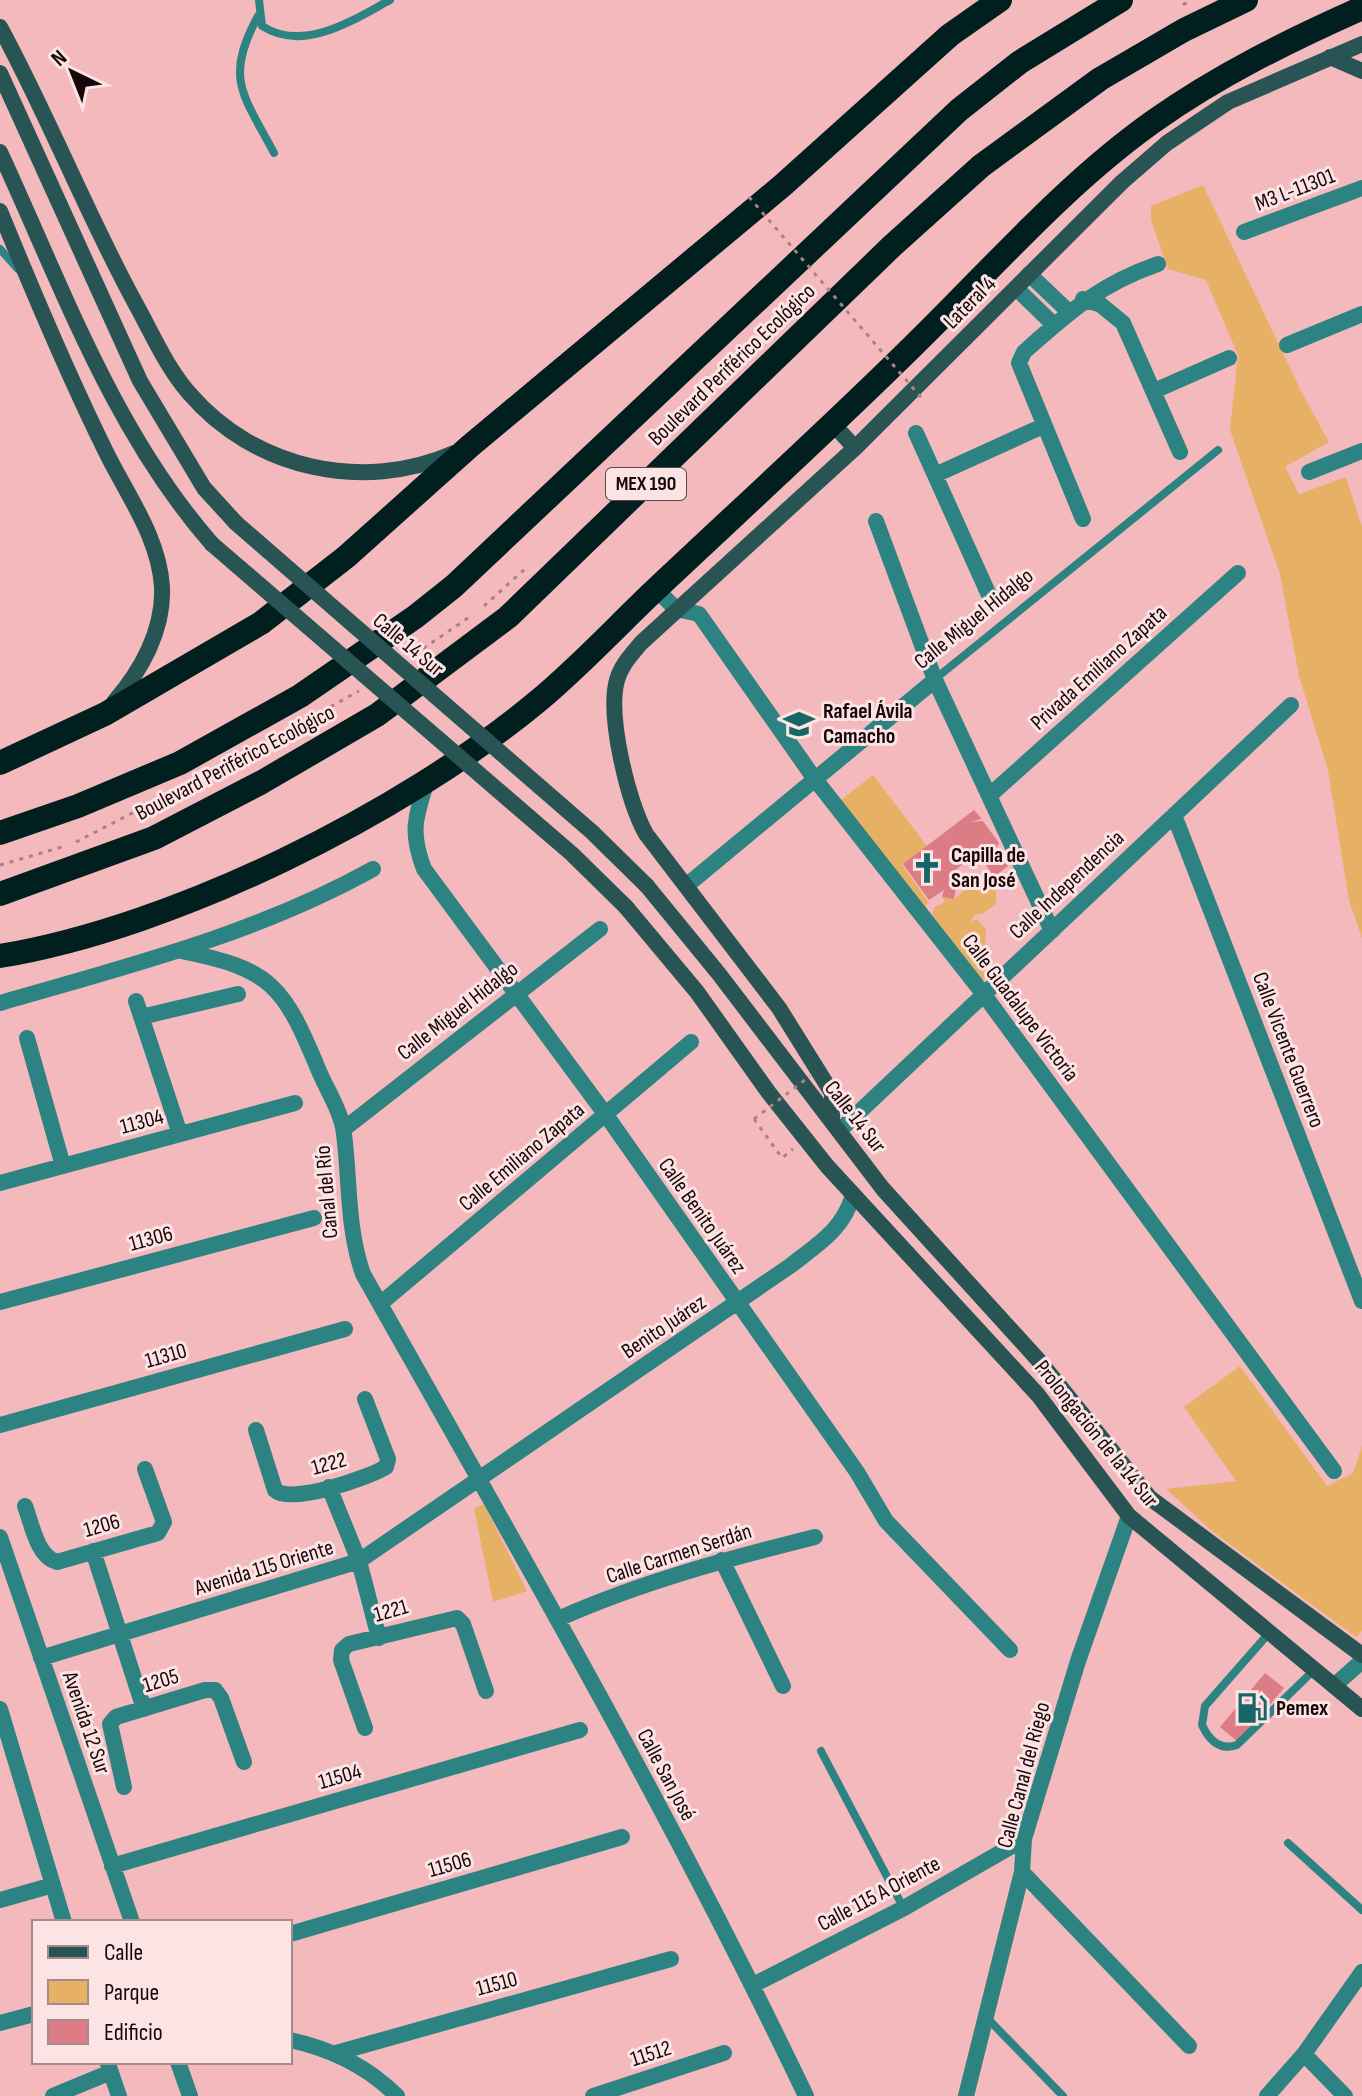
<svg xmlns="http://www.w3.org/2000/svg" width="1362" height="2096" font-family="'Sofia Sans Condensed',sans-serif">
<style>
.green{fill:#e6b165}
.building{fill:#dc7c85}
.lines{fill:none;stroke-linecap:round;stroke-linejoin:round}
.path{stroke:#ae8084;stroke-width:3;stroke-dasharray:4 6;stroke-linecap:butt}
.lane{stroke:#2d8382;stroke-width:8}
.street{stroke:#2d8382;stroke-width:16}
.secondary{stroke:#285454;stroke-width:16}
.highway{stroke:#011f1f;stroke-width:24}
.path-bridge{stroke:#ae8084;stroke-width:3;stroke-dasharray:4 6;stroke-linecap:butt}
.secondary-bridge{stroke:#285454;stroke-width:16}
.labels{text-anchor:middle;dominant-baseline:central;stroke-width:6;stroke-linejoin:round;paint-order:stroke}
.shield{fill:#fce4e5;stroke:#5c494a;stroke-width:2}
.shield-label{font-size:20px;font-weight:bold;fill:#180608}
.street-label{font-size:22px;fill:#180608;stroke:#fce4e5}
.poi-label{font-size:22px;font-weight:bold;fill:#180608;stroke:#fce4e5;text-anchor:start}
</style>
<rect width="100%" height="100%" fill="#f3b9bd"/>
<!-- green -->
<path class="green" d="M1203 185 1301 391 1329 442 1285 467 1299 494 1346 477 1362 527V938L1349 901 1328 770 1299 676 1280 574 1230 430 1238 355 1206 280 1168 269 1151 220V206Z
M873 775 927 846 902 865 929 903 925 906 931 914 928 919 837 803Z
M987 876 996 885V904L982 914H975L971 922 977 919 986 929 985 953 990 969 981 984 930 919 935 907 945 902 942 897 954 899 967 888 965 882 969 877Z
M1240 1366 1327 1486 1353 1473 1362 1446V1631L1356 1637 1212 1531 1166 1489 1236 1481 1184 1407Z
M484 1504 527 1591 493 1602 474 1509Z"/>
<!-- building -->
<path class="building" d="M974 810 982 819 970 822 983 821 999 843 995 850 1008 866 994 877 978 853 951 873 957 880 948 886 956 888 954 899 942 897 944 890 929 900 903 864Z
M1265 1673 1284 1688 1238 1742 1220 1727Z"/>
<g class="lines">
<!-- path -->
<path class="path" d="M1183 5 1191 0
M484 606 526 568
M415 654 468 618
M208 774 359 691
M76 842 183 787
M0 865 62 847
M754 1119 782 1158 793 1149"/>
<!-- lane -->
<path class="lane" d="M259 0 262 26C304 53 353 20 390 0
M258 16C224 79 243 94 274 153
M0 249 18 269
M935 679 1218 450
M1270 1632 1205 1706 1202 1725C1209 1740 1220 1751 1237 1745L1315 1669
M821 1751 903 1907
M1288 1843 1362 1910
M987 2018 1063 2096"/>
<!-- street -->
<path class="street" d="M1244 232 1362 188
M1029 274 1069 312
M1016 288 1054 325
M1083 299 1101 305 1123 323 1180 452
M1287 345 1362 314
M1154 391 1229 358
M916 433 989 595
M1309 472 1362 451
M935 475 1043 426
M1083 519 1019 363 1024 352C1069 312 1100 284 1158 264
M876 521 935 680 1052 931
M656 589 676 609 699 614 814 778 982 992 1334 1471
M427 781C415 818 410 832 424 869L606 1115 857 1472 886 1521 1010 1650
M989 796 1238 573
M1174 815 1362 1301
M686 886 935 680
M181 951C273 969 284 987 319 1071 327 1090 342 1113 344 1134 350 1181 347 1229 363 1274 516 1545 672 1815 806 2096
M136 1001 180 1134
M0 1003C128 966 256 934 373 869
M141 1017 238 994
M27 1038 63 1166
M344 1129 600 929
M839 1131 1291 705
M0 1183 295 1103
M0 1302 314 1218
M380 1304 691 1042
M0 1425 345 1329
M256 1430 275 1490C290 1505 368 1478 386 1467L388 1459 365 1399
M329 1487 359 1561 379 1638
M25 1506C32 1524 37 1557 57 1562L158 1533 164 1522 145 1469
M0 1537 132 1922
M93 1551 144 1709
M722 1560 783 1686
M558 1619C641 1582 727 1559 815 1537
M41 1658 359 1561 790 1266C818 1244 843 1230 853 1195
M1335 1685 1362 1661
M0 1709 64 1922
M365 1728 341 1660 342 1650 349 1644 457 1618 463 1624 486 1691
M124 1787 110 1724 116 1717 205 1690H215L221 1698 244 1762
M112 1866 580 1730
M1022 1872 1189 2046
M0 1900 53 1885
M290 1934 622 1837
M753 1985 904 1908 1024 1839
M0 2023 34 2014
M290 2040C332 2049 367 2066 397 2096
M336 2053 671 1959
M1304 2054 1345 2096
M178 2062 190 2096
M108 2064 119 2096
M53 2096 111 2072
M593 2096 724 2053
M966 2096 1022 1872 1024 1839 1078 1661 1129 1516
M1267 2096 1304 2054 1362 1972"/>
<!-- secondary -->
<path class="secondary" d="M0 27C50 119 88 218 139 310 154 338 168 369 189 393 254 469 363 493 454 453
M1330 57 1362 71
M0 73 140 381 204 488 236 523
M0 152C62 286 113 431 212 544
M0 211C33 292 67 373 106 452 127 495 159 537 162 587 164 630 141 671 114 702
M834 425 855 448
M647 886 719 974 883 1189 1041 1363 1150 1498 1362 1655
M626 907 697 992 769 1093 827 1166 1038 1395 1129 1516 1362 1709
M832 1122V1093L779 1008 646 834C628 802 607 716 617 680 621 665 632 654 641 643L855 448 1122 182 1167 143 1228 102 1362 44"/>
<!-- highway -->
<path class="highway" d="M0 763 105 714 261 623 346 557 470 446 783 185 950 35 1000 0
M0 833 78 806 180 763 300 696 415 617 454 586 959 110 1020 62 1121 0
M0 894 154 838 262 782 377 715 508 617 892 246 981 166 1100 79 1184 30 1246 0
M0 956C175 927 402 814 538 701 579 667 616 627 655 590 741 509 829 429 913 346 991 270 1065 184 1154 121 1219 75 1290 40 1362 8"/>
<!-- path-bridge -->
<path class="path-bridge" d="M749 197 925 402
M754 1119 810 1076"/>
<!-- secondary-bridge -->
<path class="secondary-bridge" d="M236 523 592 832 647 886
M212 544 572 854 626 907"/>
</g>
<!-- icons -->
<defs>
<symbol id="school-bare" viewBox="-9 -9 18 18"><path d="M0-5L7-2L0 1L-7-2ZM-4 1L0 2.5L4 1V4Q0 6-4 4Z" fill="#176666" stroke="#fce4e5" stroke-width="2.5" paint-order="stroke"/></symbol>
<symbol id="church-bare" viewBox="-9 -9 18 18"><path d="M-1.2-6h2.4v3.5h3.3v2.4h-3.3V6h-2.4V-.1h-3.3v-2.4h3.3Z" fill="#176666" stroke="#fce4e5" stroke-width="2.5" paint-order="stroke"/></symbol>
<symbol id="fuel-bare" viewBox="-9 -9 18 18"><path d="M-5.5-6h7V0h2V4h1.3V-2.5L3-4.5l.8-.8L6-3V5H2.5V1h-1V6h-7ZM-4.2-4.7v3.2H.2V-4.7Z" fill="#176666" stroke="#fce4e5" stroke-width="2.5" paint-order="stroke"/></symbol>
</defs>
<g fill-rule="evenodd">
<use href="#school-bare" x="777" y="702" width="44" height="44"/>
<use href="#church-bare" x="905" y="846" width="44" height="44"/>
<use href="#fuel-bare" x="1230" y="1686" width="44" height="44"/>
</g>
<g class="labels">
<!-- shield labels -->
<rect class="shield" x="606" y="468" width="80" height="32" rx="6"/>
<g class="shield-label">
<text x="646" y="484">MEX 190</text>
</g>
<!-- street labels -->
<g class="street-label">
<text transform="translate(1295 190) rotate(-21)">M3 L-11301</text>
<text transform="translate(970 303) rotate(-45)">Lateral 4</text>
<text transform="translate(732 365) rotate(-44)">Boulevard Periférico Ecológico</text>
<text transform="translate(974 619) rotate(-39)">Calle Miguel Hidalgo</text>
<text transform="translate(408 645) rotate(40)">Calle 14 Sur</text>
<text transform="translate(1099 668) rotate(-42)">Privada Emiliano Zapata</text>
<text transform="translate(235 763) rotate(-28)">Boulevard Periférico Ecológico</text>
<text transform="translate(1067 885) rotate(-43)">Calle Independencia</text>
<text transform="translate(1020 1008) rotate(53)">Calle Guadalupe Victoria</text>
<text transform="translate(458 1011) rotate(-38)">Calle Miguel Hidalgo</text>
<text transform="translate(1288 1050) rotate(69)">Calle Vicente Guerrero</text>
<text transform="translate(855 1117) rotate(52)">Calle 14 Sur</text>
<text transform="translate(142 1122) rotate(-15)">11304</text>
<text transform="translate(522 1157) rotate(-40)">Calle Emiliano Zapata</text>
<text transform="translate(327 1192) rotate(-95)">Canal del Río</text>
<text transform="translate(702 1216) rotate(55)">Calle Benito Juárez</text>
<text transform="translate(151 1239) rotate(-15)">11306</text>
<text transform="translate(664 1327) rotate(-34)">Benito Juárez</text>
<text transform="translate(166 1356) rotate(-16)">11310</text>
<text transform="translate(1096 1434) rotate(51)">Prolongación de la 14 Sur</text>
<text transform="translate(329 1464) rotate(-16)">1222</text>
<text transform="translate(102 1526) rotate(-16)">1206</text>
<text transform="translate(679 1554) rotate(-18)">Calle Carmen Serdán</text>
<text transform="translate(264 1568) rotate(-17)">Avenida 115 Oriente</text>
<text transform="translate(391 1611) rotate(-16)">1221</text>
<text transform="translate(161 1681) rotate(-17)">1205</text>
<text transform="translate(86 1723) rotate(71)">Avenida 12 Sur</text>
<text transform="translate(666 1775) rotate(62)">Calle San José</text>
<text transform="translate(1024 1775) rotate(-75)">Calle Canal del Riego</text>
<text transform="translate(340 1777) rotate(-16)">11504</text>
<text transform="translate(450 1865) rotate(-16)">11506</text>
<text transform="translate(879 1894) rotate(-28)">Calle 115 A Oriente</text>
<text transform="translate(497 1984) rotate(-15)">11510</text>
<text transform="translate(651 2054) rotate(-18)">11512</text>
</g>
<!-- poi labels -->
<g class="poi-label">
<text x="823" y="711">Rafael Ávila<tspan x="823" dy="25">Camacho</tspan></text>
<text x="951" y="855">Capilla de<tspan x="951" dy="25">San José</tspan></text>
<text x="1276" y="1708">Pemex</text>
</g>
</g>
<!-- legend -->
<rect x="32" y="1920" width="260" height="144" fill="#fce4e5" stroke="#a18b8d" stroke-width="2"/>
<rect x="48" y="1946" width="40" height="12" fill="#285454" stroke="#a18b8d" stroke-width="2"/>
<text x="104" y="1960" font-size="24" fill="#180608">Calle</text>
<rect x="48" y="1980" width="40" height="24" fill="#e6b165" stroke="#a18b8d" stroke-width="2"/>
<text x="104" y="2000" font-size="24" fill="#180608">Parque</text>
<rect x="48" y="2020" width="40" height="24" fill="#dc7c85" stroke="#a18b8d" stroke-width="2"/>
<text x="104" y="2040" font-size="24" fill="#180608">Edificio</text>
<!-- north arrow -->
<g transform="translate(72 72) rotate(317)" stroke="#fce4e5" stroke-width="6" paint-order="stroke">
<path d="M0-6L14 30L0 20L-14 30Z" fill="#180608"/>
<text y="-12" font-size="22" font-weight="bold" text-anchor="middle" fill="#180608">N</text>
</g>
</svg>
